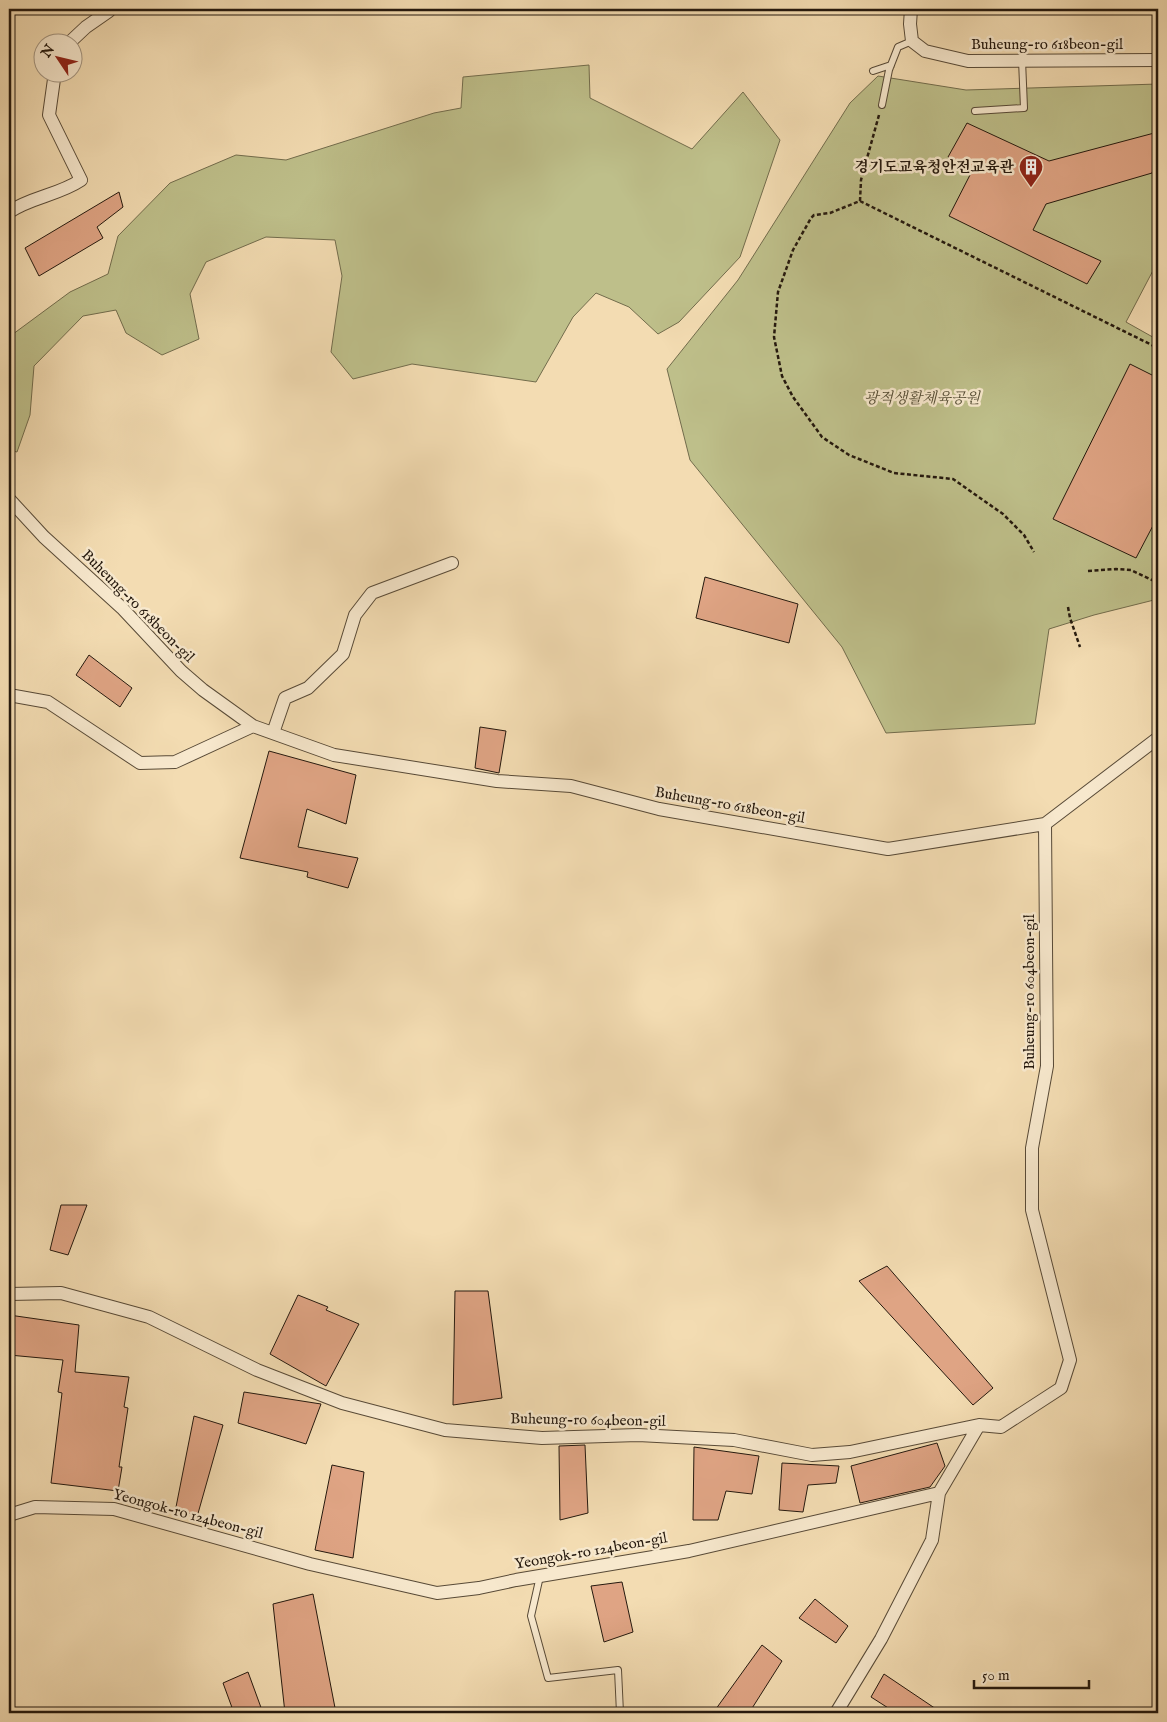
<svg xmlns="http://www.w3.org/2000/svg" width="1167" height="1722" font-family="'IM FELL English','Noto Serif KR',serif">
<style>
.green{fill:#bebf8a;stroke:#726c4c}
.building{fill:#dfa484;stroke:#25190e}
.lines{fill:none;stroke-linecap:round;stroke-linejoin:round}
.lane-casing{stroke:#584a37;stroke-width:8}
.street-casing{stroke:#584a37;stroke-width:14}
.path{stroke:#25190e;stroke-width:2.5;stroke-dasharray:4 2.5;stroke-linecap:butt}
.lane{stroke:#f7e8cd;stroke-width:6}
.street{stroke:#f7e8cd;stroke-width:12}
.labels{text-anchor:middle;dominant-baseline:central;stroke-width:5;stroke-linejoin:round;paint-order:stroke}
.street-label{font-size:15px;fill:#25190e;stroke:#f7e8cd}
.poi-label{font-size:15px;font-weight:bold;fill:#25190e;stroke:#f7e8cd;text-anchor:end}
.park-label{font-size:15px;font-style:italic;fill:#534b33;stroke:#f7e8cd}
</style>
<rect width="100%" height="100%" fill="#f3dcb2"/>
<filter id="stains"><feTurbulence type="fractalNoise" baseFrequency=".004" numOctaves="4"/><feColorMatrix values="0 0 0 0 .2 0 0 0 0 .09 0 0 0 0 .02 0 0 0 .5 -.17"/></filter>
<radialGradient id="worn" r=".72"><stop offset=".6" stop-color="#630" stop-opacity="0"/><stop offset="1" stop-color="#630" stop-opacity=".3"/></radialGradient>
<!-- green -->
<path class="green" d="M589 65 590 98 692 149 743 92 780 140 740 257 679 322 658 334 629 307 596 293 573 317 536 382 412 364 353 379 331 352 342 276 335 240 266 237 206 262 190 294 199 339 162 355 126 333 116 310 83 316 34 366 30 415 17 452 9 450V337L70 292 108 274 118 236 170 183 236 155 286 160 434 113 461 108 463 77Z
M878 76 966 90 1158 84V261L1126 322 1158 340V599L1094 615 1049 629 1035 724 886 733 842 647 690 460 667 369 738 280 850 103Z"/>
<!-- building -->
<path class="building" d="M967 123 1049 161 1158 132V153L1152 173 1046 204 1033 230 1101 261 1087 284 949 216 971 173 948 157Z
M119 192 123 207 97 227 103 238 39 276 25 248Z
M1130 364 1158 378V516L1136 558 1053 519Z
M705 577 798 604 789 643 696 618Z
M89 655 132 688 120 707 76 675Z
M480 727 506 731 499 773 475 768Z
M269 751 356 775 346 824 307 809 298 847 358 858 348 888 307 877 308 872 240 858Z
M61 1205H87L68 1255 50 1250Z
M887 1266 993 1388 973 1405 859 1281Z
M455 1291H488L502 1398 453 1405Z
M298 1295 328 1307 326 1310 359 1324 326 1386 270 1354Z
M9 1315 79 1325 75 1372 129 1377 124 1407 128 1408 119 1467H122L118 1491 51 1483 62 1393 58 1392 63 1360 9 1355Z
M244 1392 321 1404 306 1444 238 1423Z
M194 1416 223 1425 197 1517 176 1507Z
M937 1443 945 1466 930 1487 860 1503 851 1466Z
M585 1445 588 1513 560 1520 559 1446Z
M694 1447 759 1456 752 1494 726 1491 718 1520H693Z
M782 1463 839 1466 836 1483 808 1485 803 1512 779 1510Z
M332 1465 364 1472 353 1558 315 1550Z
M622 1582 633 1632 604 1642 591 1586Z
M313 1594 336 1713H285L273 1604Z
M815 1599 848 1626 836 1643 799 1618Z
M762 1645 782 1661 749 1713H713Z
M248 1672 263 1713H234L223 1683Z
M884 1674 942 1713H896L871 1697Z"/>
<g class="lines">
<defs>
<path id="lane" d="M873 71 891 65
M882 105 889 70 898 47 912 41
M975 111 1024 108 1022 60
M540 1576 531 1616 548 1678 618 1670 620 1713"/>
<path id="street" d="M911 9 910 24 912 41 925 51 968 61 1158 60
M70 42 86 27 109 11 108 9
M9 212C31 197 59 195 81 180L49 115 55 72
M9 499 44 537 122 608 181 671 203 690 253 726 334 755 497 781 571 786 659 809 888 849 1045 824 1158 738
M9 695 48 702 140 763 175 762 253 726
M273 733 285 698 308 688 343 654 355 615 372 593 452 563
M9 1294 61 1293 149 1317 257 1370 342 1403 445 1430 542 1438 638 1435 734 1440 812 1455 850 1452 979 1425 1001 1427 1061 1388 1070 1360 1032 1210V1148L1047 1066 1045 824
M9 1515 35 1507 114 1509 310 1564 437 1593 479 1588 516 1580 689 1551 939 1493
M836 1713 881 1639 932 1540 939 1493 979 1425"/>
</defs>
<!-- lane casing -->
<use href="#lane" class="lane-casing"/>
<!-- street casing -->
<use href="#street" class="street-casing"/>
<!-- path -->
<path class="path" d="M879 115 861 180 860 201 830 213 814 215 811 218 793 250 778 292 774 337 782 376 793 397 822 437 849 455 894 473 953 479 1003 514 1024 535 1034 552
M860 201 1158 348
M1088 571 1116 569 1131 570 1158 583
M1068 607 1070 618 1080 647"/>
<!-- lane -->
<use href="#lane" class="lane"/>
<!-- street -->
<use href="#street" class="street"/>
</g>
<!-- icons -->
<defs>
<symbol id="building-pin" viewBox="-11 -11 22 30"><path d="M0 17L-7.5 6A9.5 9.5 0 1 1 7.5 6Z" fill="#8f2418" stroke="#f7e8cd"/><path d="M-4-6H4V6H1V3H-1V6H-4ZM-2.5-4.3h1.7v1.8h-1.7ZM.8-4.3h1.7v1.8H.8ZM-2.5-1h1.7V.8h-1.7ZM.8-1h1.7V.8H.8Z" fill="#fff"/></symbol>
</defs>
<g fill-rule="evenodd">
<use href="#building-pin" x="1017" y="153" width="28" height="38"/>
</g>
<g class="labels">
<!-- street labels -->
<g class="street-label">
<text x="1047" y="44">Buheung-ro 618beon-gil</text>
<text transform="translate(138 606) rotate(45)">Buheung-ro 618beon-gil</text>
<text transform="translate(730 805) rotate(10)">Buheung-ro 618beon-gil</text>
<text transform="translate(1029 992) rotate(-90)">Buheung-ro 604beon-gil</text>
<text transform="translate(588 1420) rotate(1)">Buheung-ro 604beon-gil</text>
<text transform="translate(188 1514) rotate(15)">Yeongok-ro 124beon-gil</text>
<text transform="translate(591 1551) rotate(-10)">Yeongok-ro 124beon-gil</text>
</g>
<!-- poi labels -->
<g class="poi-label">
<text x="1014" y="167">경기도교육청안전교육관</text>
</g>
<!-- park labels -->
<g class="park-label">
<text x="922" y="398">광적생활체육공원</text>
</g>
</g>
<!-- margin -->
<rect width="1167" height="1722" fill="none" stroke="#f3dcb2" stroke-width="30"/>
<rect x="10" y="10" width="1147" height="1702" fill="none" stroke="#25190e" stroke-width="2.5"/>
<rect x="15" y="15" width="1137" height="1692" fill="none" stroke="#25190e"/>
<!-- north arrow -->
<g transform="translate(58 58) rotate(305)"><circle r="24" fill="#f7e8cd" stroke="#a39581"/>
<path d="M0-4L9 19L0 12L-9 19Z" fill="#8f2418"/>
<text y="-8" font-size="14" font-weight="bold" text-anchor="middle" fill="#25190e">N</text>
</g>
<!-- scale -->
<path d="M974 1680v8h115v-8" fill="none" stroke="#25190e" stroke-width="2.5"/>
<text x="982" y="1680" font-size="15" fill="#25190e" stroke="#f7e8cd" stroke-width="4" paint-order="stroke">50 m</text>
<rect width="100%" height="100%" filter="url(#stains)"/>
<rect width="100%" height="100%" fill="url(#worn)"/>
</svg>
